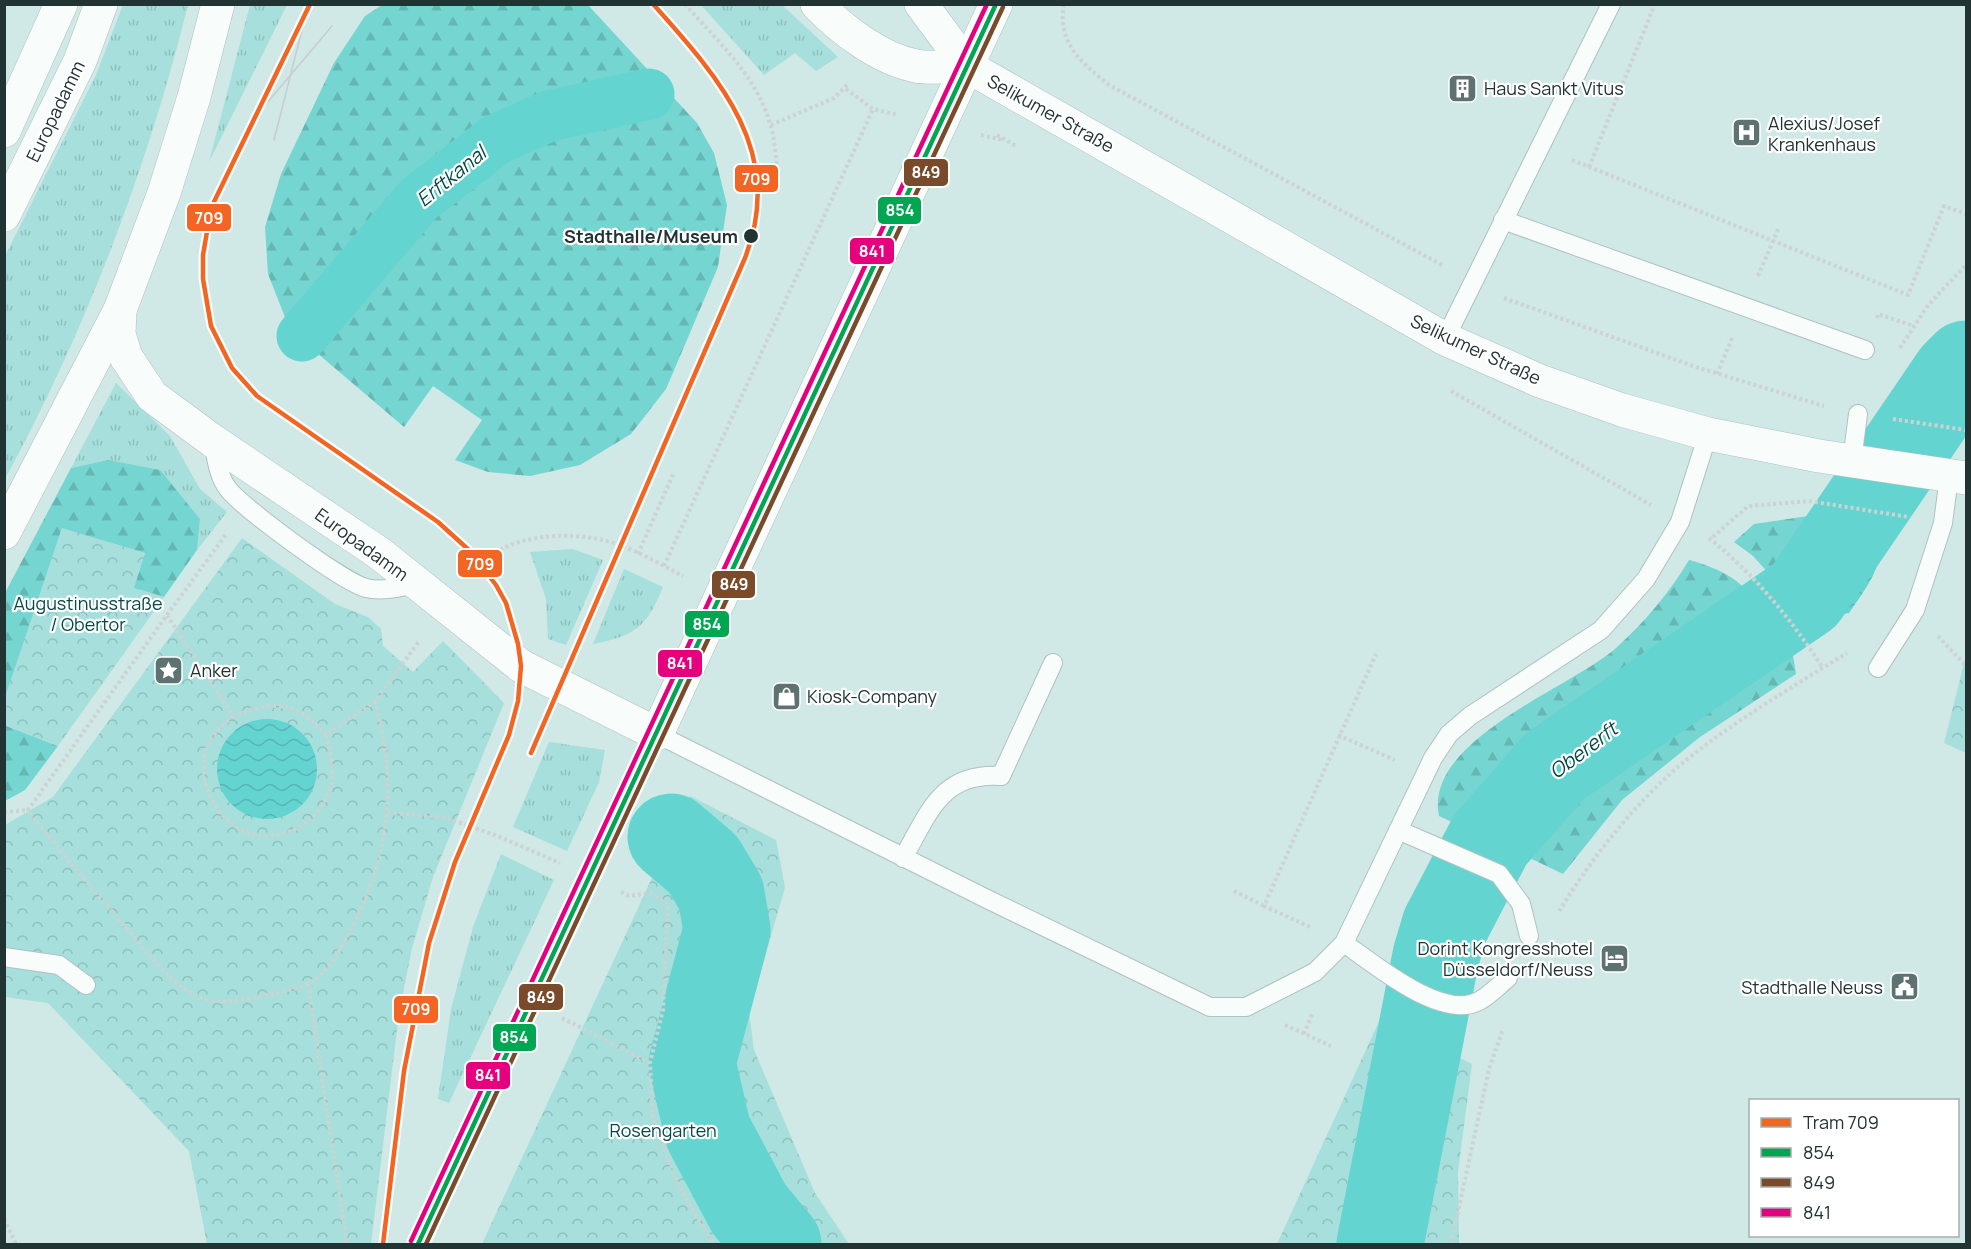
<svg xmlns="http://www.w3.org/2000/svg" width="1971" height="1249" font-family="Manrope,sans-serif">
<style>
.grass{fill:url(#grass-tufts)}
.forest{fill:url(#forest-firs)}
.park{fill:url(#park-crowns)}
.water{fill:url(#water-waves)}
.lines{fill:none;stroke-linecap:round;stroke-linejoin:round}
.canal{stroke:#64d4d0;stroke-width:51}
.river{stroke:#64d4d0;stroke-width:87}
.lane-casing{stroke:#aec2c0;stroke-width:20}
.street-casing{stroke:#aec2c0;stroke-width:34}
.secondary-casing{stroke:#aec2c0;stroke-width:34}
.path{stroke:#ccd3d2;stroke-width:4;stroke-dasharray:3 3;stroke-linecap:butt}
.lane{stroke:#f8fcfb;stroke-width:18}
.street{stroke:#f8fcfb;stroke-width:33}
.secondary{stroke:#f8fcfb;stroke-width:33}
.tram{stroke:#c7cecd;stroke-width:1.5}
.bus-1-casing{stroke:#fff;stroke-width:9}
.bus-2-casing{stroke:#fff;stroke-width:9}
.bus-3-casing{stroke:#fff;stroke-width:9}
.bus-1{stroke:#00a651;stroke-width:4.5}
.bus-2{stroke:#7a4b2a;stroke-width:4.5}
.bus-3{stroke:#e5007d;stroke-width:4.5}
.tram-1-casing{stroke:#fff;stroke-width:9}
.tram-1{stroke:#f26522;stroke-width:4.5}
.stop-dot{fill:#213332;stroke:#fff;stroke-width:2}
.labels{text-anchor:middle;dominant-baseline:central;stroke-width:4.5;stroke-linejoin:round;paint-order:stroke}
.poi-label{font-size:18px;fill:#213332;stroke:#fff;text-anchor:start}
.street-label{font-size:18px;fill:#213332;stroke:#fff}
.stop-label{font-size:18px;font-weight:bold;fill:#213332;stroke:#fff;text-anchor:end}
.park-label{font-size:18px;fill:#074947;stroke:#fff}
.water-label{font-size:20px;font-style:italic;fill:#054846;stroke:#fff}
.line-badge{stroke:#fff;stroke-width:2}
.badge-label{font-size:16px;text-anchor:middle;font-weight:bold;fill:#fff}
</style>
<defs>
<pattern id="grass-tufts" width="24" height="20" patternUnits="userSpaceOnUse" patternTransform="scale(1.5)"><rect width="24" height="20" fill="#a6dfdb"/><path d="M3 7l-1-3M5 7V3M7 7l1-3M15 17l-1-3M17 17v-4M19 17l1-3" fill="none" stroke="#8fc0bc"/></pattern>
<pattern id="forest-firs" width="22" height="20" patternUnits="userSpaceOnUse" patternTransform="scale(1.5)"><rect width="22" height="20" fill="#75d5d1"/><path d="M5 1l3.5 6h-7zM16 11l3.5 6h-7z" fill="#65b7b4"/></pattern>
<pattern id="park-crowns" width="20" height="18" patternUnits="userSpaceOnUse" patternTransform="scale(1.5)"><rect width="20" height="18" fill="#a6dfdb"/><path d="M2 6a3 3 0 1 1 6 0M12 15a3 3 0 1 1 6 0" fill="none" stroke="#8fc0bc"/></pattern>
<pattern id="water-waves" width="16" height="10" patternUnits="userSpaceOnUse" patternTransform="scale(1.5)"><rect width="16" height="10" fill="#64d4d0"/><path d="M0 5q4-4 8 0t8 0" fill="none" stroke="#56b6b3"/></pattern>
</defs>
<rect width="100%" height="100%" fill="#d0e8e6"/>
<!-- grass -->
<path class="grass" d="M123 5H188C147 169 86 330 5 479V256L96 75Z
M250 5H287L209 162Z
M701 5H782L838 57 816 71 795 53 764 75Z
M116 383 170 436 200 489 227 512 197 550 200 519 108 460 71 468Z
M573 549 603 560 566 645 548 639 546 599 530 552Z
M624 569 663 587C647 626 636 636 593 644Z
M549 742 605 750 599 782 567 851 513 827Z
M501 854 554 880 449 1103 438 1099 451 1009 473 927Z"/>
<!-- forest -->
<path class="forest" d="M382 5H588L697 123 714 153 727 205 718 267 666 389 631 434 580 465 530 476 488 472 455 460 482 420 433 386 404 427 290 330 268 274 265 227 281 174 334 63 365 16Z
M108 460 160 470 200 519 197 550 164 597 133 588 145 553 62 529 5 700V593L71 468Z
M1808 516 1782 588 1753 556 1734 542 1754 524Z
M1689 560C1715 567 1737 577 1754 598L1625 676 1531 747 1489 783 1465 828 1439 816C1423 740 1571 688 1616 648 1646 621 1669 593 1689 560Z
M1786 637 1792 649 1796 674 1700 737 1622 800 1563 874 1511 849 1540 808 1617 741 1718 686 1749 666Z
M4 725 58 746 25 790 5 801Z"/>
<!-- park -->
<path class="park" d="M62 528 145 553 134 588 164 597 58 746 5 725 4 700Z
M242 538 335 604 368 617 381 629 383 646 413 672 443 641 504 703 433 877 412 948 399 1013 371 1244H207L189 1151 48 1003 5 997V825L53 797Z
M1966 655V753L1944 743Z
M690 796 776 840 785 887 749 1012 754 1050 815 1193 849 1244H482Z
M1381 1017 1472 1064 1458 1172 1459 1244H1277Z"/>
<!-- water -->
<path class="water" d="M1966 327V417L1905 411 1940 351Z
M1808 516 1863 522C1902 543 1865 590 1849 613L1807 620 1782 588Z
M1754 598 1786 637 1749 666 1718 686 1617 741 1540 808 1511 849 1465 828 1489 783 1531 747 1625 676Z
M217 769a50 50 0 1 1 100 0a50 50 0 1 1-100 0Z
M1444 881 1478 897 1455 965 1416 947Z
M1395 1025 1442 1049 1413 1244H1350Z"/>
<g class="lines">
<!-- canal -->
<path class="canal" d="M302 336 419 199 497 139 549 116 649 94"/>
<!-- river -->
<path class="river" d="M671 837 703 864 721 894 727 930 692 1063 708 1132 749 1209 778 1244
M1380 1244 1436 956 1445 926 1490 840 1555 766 1805 595 1955 375 1966 364"/>
<defs>
<path id="lane" d="M1503 220 1865 350
M1445 339 1611 4
M213 441C216 457 218 476 228 489 244 509 343 582 366 588 383 592 401 587 417 584
M1852 461 1858 414
M1878 668 1915 610 1943 523 1949 477
M1398 830 1499 874 1521 904 1529 936
M903 858C929 813 941 772 1001 776L1053 663
M1344 943C1374 964 1442 1021 1479 1001 1490 995 1499 985 1508 978
M4 957 59 965 86 985
M418 1244 657 734 989 900 1210 1007H1246L1315 972 1344 943 1433 758 1449 734 1470 716 1601 630 1646 579 1680 522 1708 434"/>
<path id="street" d="M120 310 119 334 126 357 152 396 213 441 379 553 521 666 657 734 996 4"/>
<path id="secondary" d="M817 4C842 30 880 59 916 66 931 69 951 66 967 66
M921 4 967 66 1445 339 1540 381 1622 410 1708 434 1819 456 1966 478
M4 131 61 4
M4 215 80 61 101 4
M4 533 120 310 164 193 194 97 218 4"/>
</defs>
<!-- lane casing -->
<use href="#lane" class="lane-casing"/>
<!-- street casing -->
<use href="#street" class="street-casing"/>
<!-- secondary casing -->
<use href="#secondary" class="secondary-casing"/>
<!-- path -->
<path class="path" d="M685 4C717 41 757 76 770 124 776 142 776 164 778 183
M1064 4C1057 44 1082 63 1109 85L1442 265
M846 89 873 109 898 115
M771 125 834 98 848 84
M981 135 1003 140
M997 135 1016 146
M1572 160 1908 295 1944 206 1966 214
M1589 167 1655 4
M1758 276 1779 227
M1504 298 1696 367 1824 406
M1877 318 1878 314 1914 326
M1900 348 1928 305 1966 265
M1717 374 1732 338
M1451 391 1651 505
M1893 419 1966 430
M1713 537 1748 506 1809 501 1909 517
M1709 538C1755 575 1791 619 1823 668
M638 554 674 472
M664 566 873 109
M473 573C504 531 575 529 620 545 642 553 663 566 683 576
M167 615 227 533
M1938 636 1966 666
M375 701C397 784 391 852 351 929 339 951 331 969 310 983 300 989 283 991 271 994 253 998 222 1005 203 999 174 989 141 945 121 922 89 885 57 848 28 810L167 615 233 716C274 700 297 701 326 735L375 701 420 640
M233 716C227 722 219 728 214 735 189 768 212 821 249 833 284 844 323 820 331 785 335 768 330 751 326 735
M1338 735 1395 760
M4 812 28 810
M388 813 443 817 495 835 560 863
M1234 891 1264 906
M621 892 629 896 651 893 668 904 663 1010 650 1063 653 1118 676 1181 713 1244
M1559 911C1596 852 1642 793 1699 750 1745 715 1797 684 1847 653
M1310 927 1264 906 1376 654
M308 984 347 1244
M562 1018 650 1063
M1285 1025 1331 1046
M1304 1034 1313 1012
M4 1219 16 1244
M1451 1244 1489 1069 1503 1029"/>
<!-- lane -->
<use href="#lane" class="lane"/>
<!-- street -->
<use href="#street" class="street"/>
<!-- secondary -->
<use href="#secondary" class="secondary"/>
<!-- tram -->
<path class="tram" d="M250 123 332 26
M274 140 307 10"/>
<defs>
<path id="bus-1" d="M418 1244 996 4"/>
<path id="bus-2" d="M426 1244 1003 7"/>
<path id="bus-3" d="M411 1241 987 4"/>
</defs>
<!-- bus-1 casing -->
<use href="#bus-1" class="bus-1-casing"/>
<!-- bus-2 casing -->
<use href="#bus-2" class="bus-2-casing"/>
<!-- bus-3 casing -->
<use href="#bus-3" class="bus-3-casing"/>
<!-- bus-1 -->
<use href="#bus-1" class="bus-1"/>
<!-- bus-2 -->
<use href="#bus-2" class="bus-2"/>
<!-- bus-3 -->
<use href="#bus-3" class="bus-3"/>
<defs>
<path id="tram-1" d="M310 4 211 208 203 255V279L211 326 232 368 257 396 438 522 470 551 496 585 506 603 518 644 521 666 518 701 509 735 455 862 429 943 404 1071 383 1244
M531 753 745 258C786 152 720 79 653 4"/>
</defs>
<!-- tram-1 casing -->
<use href="#tram-1" class="tram-1-casing"/>
<!-- tram-1 -->
<use href="#tram-1" class="tram-1"/>
</g>
<!-- icons -->
<defs>
<symbol id="building-square" viewBox="-11 -11 22 22"><rect x="-9" y="-9" width="18" height="18" rx="4" fill="#5e7271" stroke="#fff"/><path d="M-4-6H4V6H1V3H-1V6H-4ZM-2.5-4.3h1.7v1.8h-1.7ZM.8-4.3h1.7v1.8H.8ZM-2.5-1h1.7V.8h-1.7ZM.8-1h1.7V.8H.8Z" fill="#fff"/></symbol>
<symbol id="hospital-square" viewBox="-11 -11 22 22"><rect x="-9" y="-9" width="18" height="18" rx="4" fill="#5e7271" stroke="#fff"/><path d="M-5-5h3v3.5h4V-5h3V5h-3V1.5h-4V5h-3Z" fill="#fff"/></symbol>
<symbol id="sight-square" viewBox="-11 -11 22 22"><rect x="-9" y="-9" width="18" height="18" rx="4" fill="#5e7271" stroke="#fff"/><path d="M0-6L1.8-2.2L6-1.7L2.9 1.2L3.7 5.4L0 3.3L-3.7 5.4L-2.9 1.2L-6-1.7L-1.8-2.2Z" fill="#fff"/></symbol>
<symbol id="shop-square" viewBox="-11 -11 22 22"><rect x="-9" y="-9" width="18" height="18" rx="4" fill="#5e7271" stroke="#fff"/><path d="M-5-2.5h2.3a2.7 3.5 0 0 1 5.4 0H5L5.5 6h-11ZM-1.5-2.5h3a1.5 2.3 0 0 0-3 0Z" fill="#fff"/></symbol>
<symbol id="hotel-square" viewBox="-11 -11 22 22"><rect x="-9" y="-9" width="18" height="18" rx="4" fill="#5e7271" stroke="#fff"/><path d="M-6-4.5h1.5V1H6V5H4.5V3h-9V5H-6ZM-4 0a1.8 1.8 0 1 1 3.6 0ZM.5 0V-2.5h3Q6-2.5 6 0Z" fill="#fff"/></symbol>
<symbol id="civic-square" viewBox="-11 -11 22 22"><rect x="-9" y="-9" width="18" height="18" rx="4" fill="#5e7271" stroke="#fff"/><path d="M-.6-6.5H3V-4.5H.6V-3L4-1V1h2V6H-6V1h2V-1L-.6-3ZM-1.2 2.5V6h2.4V2.5Z" fill="#fff"/></symbol>
</defs>
<g fill-rule="evenodd">
<use href="#building-square" x="1446" y="72" width="33" height="33"/>
<use href="#hospital-square" x="1730" y="116" width="33" height="33"/>
<use href="#sight-square" x="152" y="654" width="33" height="33"/>
<use href="#shop-square" x="770" y="680" width="33" height="33"/>
<use href="#hotel-square" x="1598" y="942" width="33" height="33"/>
<use href="#civic-square" x="1888" y="970" width="33" height="33"/>
</g>
<!-- markers -->
<circle class="stop-dot" cx="751" cy="236" r="8"/>
<g class="labels">
<!-- poi labels -->
<g class="poi-label">
<text x="1484" y="88">Haus Sankt Vitus</text>
<text x="1768" y="123">Alexius/Josef<tspan x="1768" dy="21">Krankenhaus</tspan></text>
<text x="190" y="670">Anker</text>
<text x="807" y="696">Kiosk-Company</text>
<text x="1593" y="948" text-anchor="end">Dorint Kongresshotel<tspan x="1593" dy="21">Düsseldorf/Neuss</tspan></text>
<text x="1883" y="987" text-anchor="end">Stadthalle Neuss</text>
</g>
<!-- street labels -->
<g class="street-label">
<text transform="translate(55 111) rotate(-64)">Europadamm</text>
<text transform="translate(1051 113) rotate(29)">Selikumer Straße</text>
<text transform="translate(1476 349) rotate(25)">Selikumer Straße</text>
<text transform="translate(362 544) rotate(36)">Europadamm</text>
</g>
<!-- stop labels -->
<g class="stop-label">
<text x="738" y="236">Stadthalle/Museum</text>
</g>
<!-- park labels -->
<g class="park-label">
<text x="88" y="603">Augustinusstraße<tspan x="88" dy="21">/ Obertor</tspan></text>
<text x="663" y="1130">Rosengarten</text>
</g>
<!-- water labels -->
<g class="water-label">
<text transform="translate(451 176) rotate(-39)">Erftkanal</text>
<text transform="translate(1583 750) rotate(-37)">Obererft</text>
</g>
</g>
<g class="line-badge">
<rect x="903" y="158" width="46" height="29" rx="6" fill="#7a4b2a"/>
<rect x="734" y="164" width="45" height="29" rx="6" fill="#f26522"/>
<rect x="877" y="196" width="45" height="29" rx="6" fill="#00a651"/>
<rect x="186" y="203" width="46" height="29" rx="6" fill="#f26522"/>
<rect x="849" y="237" width="46" height="28" rx="6" fill="#e5007d"/>
<rect x="457" y="549" width="46" height="29" rx="6" fill="#f26522"/>
<rect x="711" y="570" width="45" height="29" rx="6" fill="#7a4b2a"/>
<rect x="684" y="610" width="46" height="28" rx="6" fill="#00a651"/>
<rect x="657" y="649" width="46" height="29" rx="6" fill="#e5007d"/>
<rect x="518" y="983" width="46" height="28" rx="6" fill="#7a4b2a"/>
<rect x="393" y="995" width="46" height="29" rx="6" fill="#f26522"/>
<rect x="492" y="1023" width="45" height="29" rx="6" fill="#00a651"/>
<rect x="465" y="1061" width="46" height="29" rx="6" fill="#e5007d"/>
</g>
<g class="badge-label">
<text x="926" y="178">849</text>
<text x="756" y="185">709</text>
<text x="900" y="216">854</text>
<text x="209" y="224">709</text>
<text x="872" y="257">841</text>
<text x="480" y="570">709</text>
<text x="734" y="590">849</text>
<text x="707" y="630">854</text>
<text x="680" y="669">841</text>
<text x="541" y="1003">849</text>
<text x="416" y="1015">709</text>
<text x="514" y="1043">854</text>
<text x="488" y="1081">841</text>
</g>
<!-- border -->
<rect width="1971" height="1249" fill="none" stroke="#213332" stroke-width="12"/>
<!-- legend -->
<rect x="1749" y="1099" width="210" height="138" fill="#ffffff" stroke="#a6adad" stroke-width="1.5"/>
<rect x="1761" y="1118" width="30" height="9" fill="#f26522" stroke="#a6adad" stroke-width="1.5"/>
<text x="1803" y="1129" font-size="18" fill="#213332">Tram 709</text>
<rect x="1761" y="1148" width="30" height="9" fill="#00a651" stroke="#a6adad" stroke-width="1.5"/>
<text x="1803" y="1159" font-size="18" fill="#213332">854</text>
<rect x="1761" y="1178" width="30" height="9" fill="#7a4b2a" stroke="#a6adad" stroke-width="1.5"/>
<text x="1803" y="1189" font-size="18" fill="#213332">849</text>
<rect x="1761" y="1208" width="30" height="9" fill="#e5007d" stroke="#a6adad" stroke-width="1.5"/>
<text x="1803" y="1219" font-size="18" fill="#213332">841</text>
</svg>
